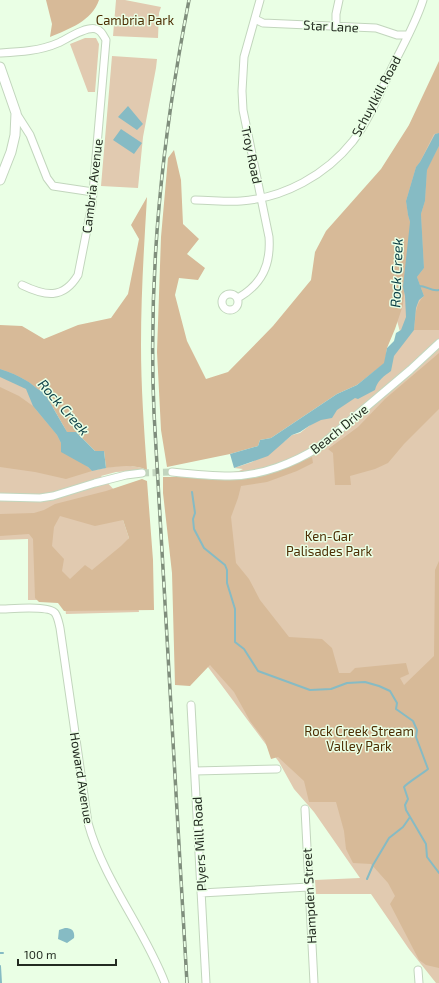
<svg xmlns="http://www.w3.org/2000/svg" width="439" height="983" font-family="'Exo 2',sans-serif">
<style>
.green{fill:#e1cab0}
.forest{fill:#d7ba98;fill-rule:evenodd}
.water{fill:#86bbc4}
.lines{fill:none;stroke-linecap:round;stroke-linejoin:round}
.stream{stroke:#86bbc4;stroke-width:2}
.minor-tunnel{stroke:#c2d5be;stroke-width:7;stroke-dasharray:7 3.5;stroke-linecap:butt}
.minor-casing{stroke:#c2d6bd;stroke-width:9}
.major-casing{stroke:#c2d6bd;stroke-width:11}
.minor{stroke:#fff;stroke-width:7}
.major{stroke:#fff;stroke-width:9}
.rail-casing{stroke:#7f8e7c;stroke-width:3.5}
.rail{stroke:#eaffe5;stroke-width:2;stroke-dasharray:6;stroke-linecap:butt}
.labels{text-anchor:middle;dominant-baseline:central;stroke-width:3;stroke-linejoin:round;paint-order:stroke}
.park-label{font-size:13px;fill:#4c2e03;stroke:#eaffe5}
.street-label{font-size:13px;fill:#232b21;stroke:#eaffe5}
.water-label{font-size:14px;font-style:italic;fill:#0b3e45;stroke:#eaffe5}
</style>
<rect width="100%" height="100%" fill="#eaffe5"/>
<!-- green -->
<path class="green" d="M116 0H125L161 7 159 13 158 38 113 36Z
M85 38H96L99 44 95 92H88L70 44Z
M112 56 157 59 156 68 143 137 138 188 101 186Z
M439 65V983H436L409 949 371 894H316L315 880 360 878 314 812 294 789 279 762 190 643 218 502 217 475 239 471 243 469 234 468 252 462 285 441 292 435 300 433 385 367 403 343 396 317 234 379 357 231Z
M0 334 119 446 47 404 96 470C112 466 131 463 147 470L116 472 101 476 118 494 123 520 129 538 127 541 139 612 66 614 64 600H28V539L0 540Z"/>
<!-- forest -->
<path class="forest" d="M46 0H99C92 21 69 29 50 37L52 24Z
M439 61V133L434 134 420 162 416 167 406 201 408 215 410 222V232L403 305 395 329 387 348 385 363 357 385 337 394 271 438 260 440 258 446 230 454 167 467 161 430 157 352 161 237 168 158 174 150 181 180 183 224 199 239 187 254 205 268 198 280 179 278 175 295 187 341 206 379 228 372 273 326 311 280 315 252 326 231 381 169 409 125Z
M439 146V330H414C416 317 414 305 424 296L417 277 424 268 421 214 425 201 427 169Z
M147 197C144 246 141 296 141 345 141 387 144 428 147 470 134 464 120 466 106 468L104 451H95L76 432H67L44 392C37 390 34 385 27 381 19 376 10 372 0 369V325L22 326 44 339 78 325 111 318 128 294 139 239 131 225Z
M439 353V409L404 444 388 463 375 469 350 476 351 485H335L333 453 328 449 358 427 385 399Z
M0 387 19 396 33 406 57 435 61 443 92 471 66 479 35 472 0 467Z
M312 457 313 463 297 471 267 482 241 486 238 498 231 517 236 563 249 579 260 600 289 637 322 639 332 648 339 673H350L355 668 406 663 409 674 400 678 404 685 434 656 435 570 439 561V968L426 965 419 960 390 904 395 896 388 883 371 864 353 863 346 849 344 831 336 802H309L304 781 278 757 271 759 265 741 250 721 234 692 210 665 190 686 175 685 172 573 163 493V477H187L216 480 241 479 277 471Z
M142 479 147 481 153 560 154 610 64 611 58 603 39 602 35 598 33 539 29 534 0 536V514L34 513 44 510 55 504 106 491ZM60 516 95 526 123 520 129 538 121 546 92 570 85 565 70 579 62 571 64 559 52 546 54 527Z"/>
<!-- water -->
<path class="water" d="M128 106 143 124 137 130 118 117Z
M121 129 142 143 134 154 113 140Z
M439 133V146L427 170 425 201 421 214 424 268 417 277 424 296 419 300 416 308 414 330 394 356 391 371C384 376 377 381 375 390L358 399 355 398 337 410 332 418 321 420 309 426 300 432 292 435 268 456 234 468 230 454 258 446 260 440 271 438 337 394 357 385 384 363 387 348 394 341 396 333 401 330 406 317 405 296 403 287 410 222 408 215 406 201 416 167 420 162 435 134Z
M0 369C10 372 19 376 27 381 34 385 37 390 44 392L67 432H76L95 451H104L106 468 92 471 88 467 61 452V443L57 435 33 406 26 389 0 377Z
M65 928C72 928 75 931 74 938L67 943 58 939 59 930Z"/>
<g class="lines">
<!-- stream -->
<path class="stream" d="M418 286C426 285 431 292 439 290
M192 492 195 513 193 519 194 529 204 548 225 565 227 570V583L235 609V642L244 649 258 671 310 690 331 689 347 683 365 682 379 686 390 691 397 703 396 709 413 721 417 730 416 737 428 769C422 774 407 783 404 787L408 799 405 805 406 810 426 844 427 857 439 873
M367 879 373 865 389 838 403 827 410 817
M0 953H3
M0 966 1 983"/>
<!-- minor-tunnel -->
<path class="minor-tunnel" d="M142 473 172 472"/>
<defs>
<path id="minor" d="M255 19 263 23 376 28 397 35H408
M336 27V14L339 0
M0 53C19 52 40 51 58 43 67 39 86 26 96 29 101 30 103 35 106 40L92 204 78 275C63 300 45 296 22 285
M16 113 30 135 47 178 53 186 93 192
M195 200C210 200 226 202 241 201 284 198 326 175 353 141 368 121 378 97 389 74 400 50 415 26 423 0
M222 302a8 8 0 1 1 16 0a8 8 0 1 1-16 0Z
M238 298C262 284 271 265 269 237L243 110 242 91 244 57 260 0
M172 472C191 474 211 476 230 476 261 476 294 463 319 447L410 370 439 343
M0 497 40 498 53 496 95 483 126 475 142 473
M0 609C10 609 49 605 55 613 58 617 59 624 60 628L88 823C104 881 144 928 165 983
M191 705 206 983
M195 771 277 769
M305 809 314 983
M201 893 309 887
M418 970 419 983"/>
<path id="major" d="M0 67 16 113 15 135 11 152 0 180"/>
</defs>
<!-- minor casing -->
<use href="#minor" class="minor-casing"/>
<!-- major casing -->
<use href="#major" class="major-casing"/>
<!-- minor -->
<use href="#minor" class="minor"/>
<!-- major -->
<use href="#major" class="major"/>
<defs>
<path id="rail" d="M187 983 154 413C148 272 162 138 189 0"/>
</defs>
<!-- rail casing -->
<use href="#rail" class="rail-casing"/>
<!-- rail -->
<use href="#rail" class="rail"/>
</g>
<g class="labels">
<!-- park labels -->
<g class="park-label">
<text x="135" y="20">Cambria Park</text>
<text x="329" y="536">Ken-Gar<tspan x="329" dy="15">Palisades Park</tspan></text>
<text x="359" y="731">Rock Creek Stream<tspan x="359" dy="15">Valley Park</tspan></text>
</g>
<!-- street labels -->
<g class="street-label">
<text transform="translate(331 26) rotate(3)">Star Lane</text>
<text transform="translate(376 96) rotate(-62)">Schuylkill Road</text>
<text transform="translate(252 155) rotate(78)">Troy Road</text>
<text transform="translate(92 186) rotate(-83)">Cambria Avenue</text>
<text transform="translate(339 429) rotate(-39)">Beach Drive</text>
<text transform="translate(82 778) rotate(81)">Howard Avenue</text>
<text transform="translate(199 844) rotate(-93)">Plyers Mill Road</text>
<text transform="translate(309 896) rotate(-93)">Hampden Street</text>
</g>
<!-- water labels -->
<g class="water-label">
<text transform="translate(396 273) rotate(-88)">Rock Creek</text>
<text transform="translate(64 407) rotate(49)">Rock Creek</text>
</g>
</g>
<!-- scale -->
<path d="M18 959v6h98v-6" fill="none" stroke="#232b21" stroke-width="2"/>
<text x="24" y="959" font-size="12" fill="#232b21" stroke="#eaffe5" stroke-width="3" paint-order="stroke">100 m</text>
</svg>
